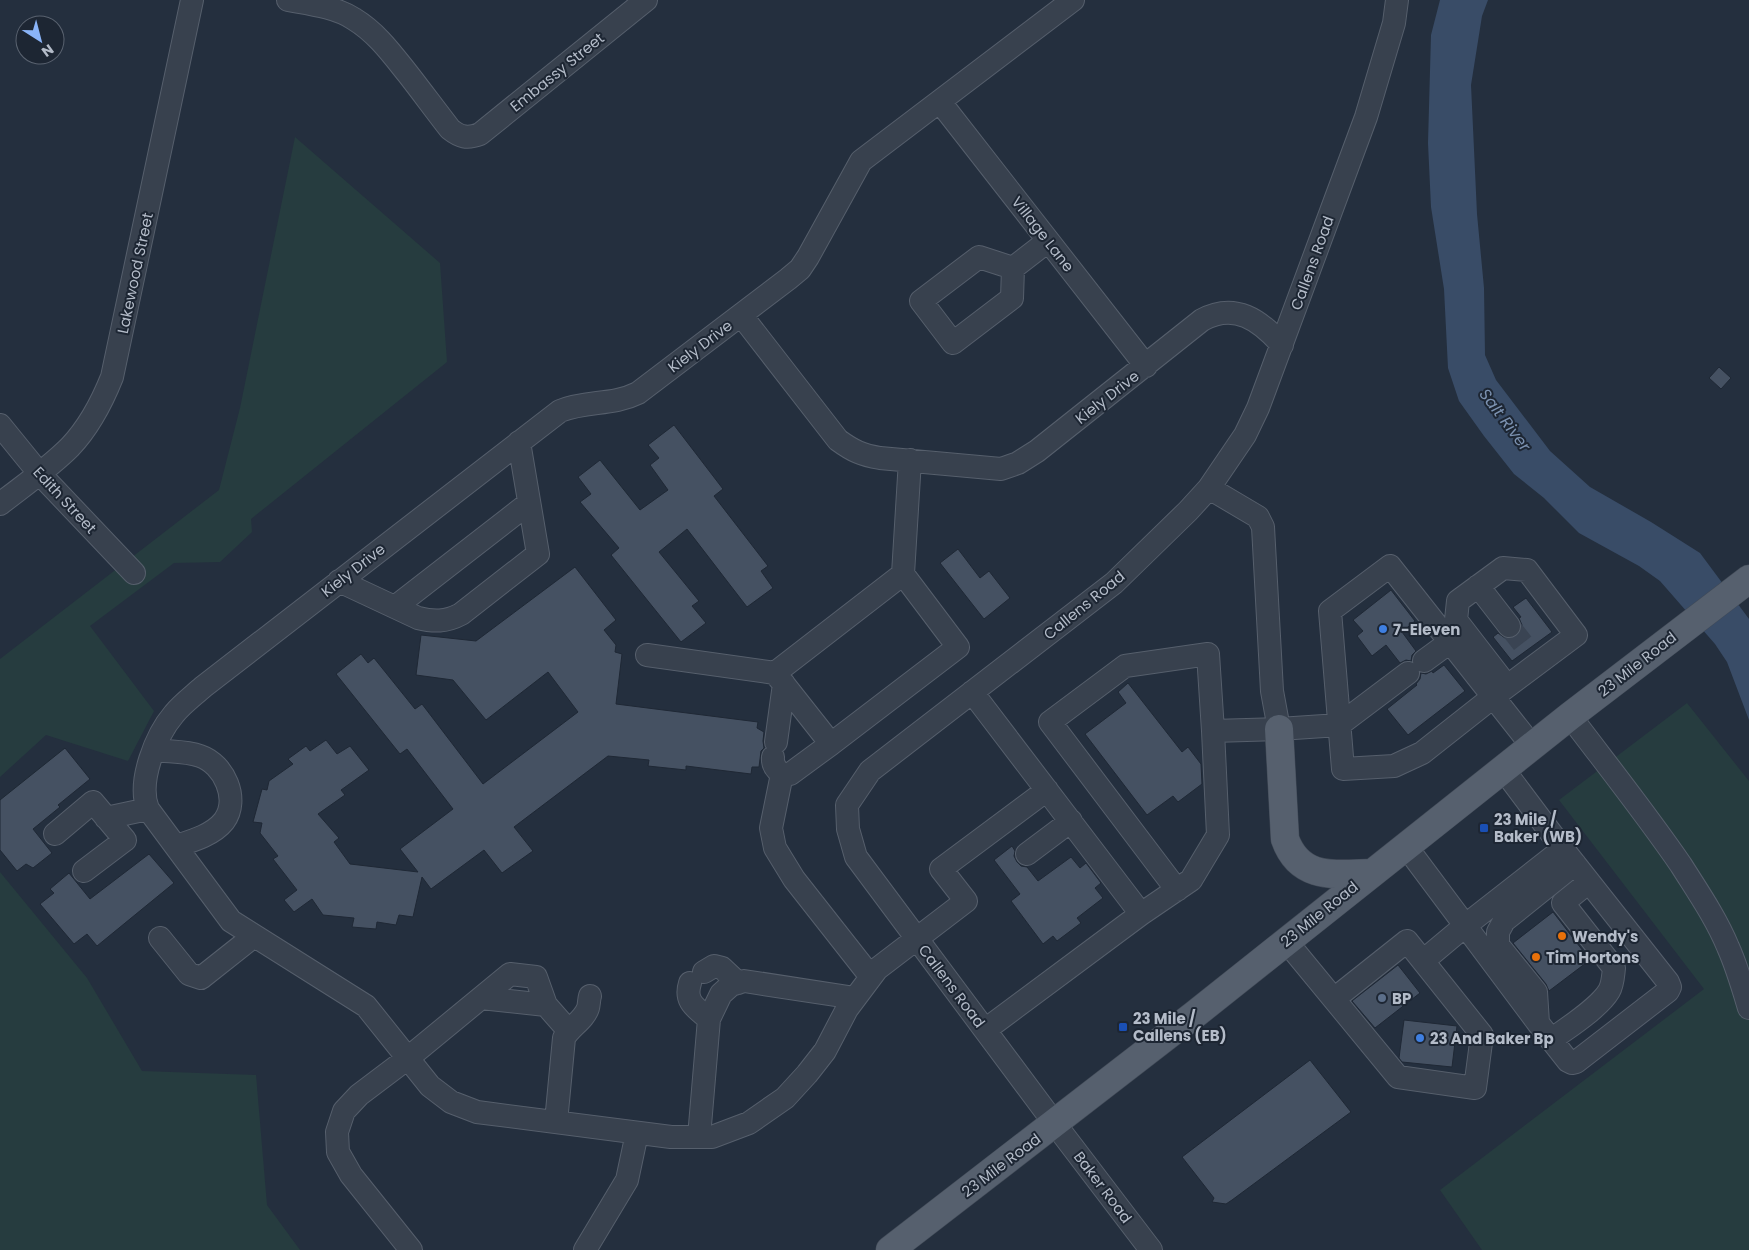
<svg xmlns="http://www.w3.org/2000/svg" width="1749" height="1250" font-family="Poppins,sans-serif">
<style>
.green{fill:#263c3f}
.water{fill:#394c67}
.building{fill:#455162;stroke:#1f2835}
.lines{fill:none;stroke-linecap:round;stroke-linejoin:round}
.minor-tunnel{stroke:#3a4453;stroke-width:22;stroke-dasharray:22 11;stroke-linecap:butt}
.minor-casing{stroke:#565f6c;stroke-width:24}
.major-casing{stroke:#414a57;stroke-width:29}
.minor{stroke:#38414e;stroke-width:22}
.major{stroke:#56606e;stroke-width:28}
.shop-dot{fill:#3f7fe0;stroke:#1d2633;stroke-width:2}
.transit-dot{fill:#1a4fb4;stroke:#1d2633;stroke-width:2}
.food-dot{fill:#e8710a;stroke:#1d2633;stroke-width:2}
.service-dot{fill:#5c6f8a;stroke:#1d2633;stroke-width:2}
.labels{text-anchor:middle;dominant-baseline:central;stroke-width:4;stroke-linejoin:round;paint-order:stroke}
.street-label{font-size:15px;fill:#b4bcc9;stroke:#1d2633}
.poi-label{font-size:15px;font-weight:bold;fill:#b4bcc9;stroke:#1d2633;text-anchor:start}
.water-label{font-size:16px;font-style:italic;fill:#7c92b1;stroke:#1d2633}
</style>
<rect width="100%" height="100%" fill="#242f3e"/>
<!-- green -->
<path class="green" d="M295 137 440 263 447 362 251 519 252 532 220 562 174 563 90 626 154 711 128 761 46 735 0 777V659L219 490 240 408Z
M1687 703 1749 781V1250H1482L1440 1190 1704 989 1559 800Z
M0 872 87 978 142 1071 256 1075 267 1205 300 1250H0Z"/>
<!-- water -->
<path class="water" d="M1440 0H1488L1482 16 1471 85 1477 214 1484 288 1485 355 1496 380 1550 451 1590 487 1651 522 1700 553 1749 619V720L1727 662 1715 644 1660 581 1639 566 1579 533 1544 498 1514 474 1484 436 1459 401 1448 368 1444 289 1431 207 1428 143 1431 35Z"/>
<!-- building -->
<path class="building" d="M1719 367 1731 378 1721 389 1709 378Z
M674 425 723 489 714 496 768 566 761 571 773 588 747 607 687 529 659 552 699 601 692 606 706 623 681 642 611 555 619 548 580 502 591 494 578 477 600 460 640 510 668 490 650 465 659 458 648 445Z
M958 549 980 578 989 571 1010 598 984 619 940 563Z
M575 567 616 620 604 630 616 645 615 652 622 654 616 704 758 722 757 728 764 732 763 741 764 748 761 751 759 767H752L751 774 686 766V770L648 766 649 760 608 756 514 827 533 851 502 873 484 850 431 889 422 877 413 917 399 915 396 925 377 922 376 929 352 927 354 918 323 915 312 899 294 912 284 900 297 890 273 859 278 856 260 833 262 823 253 822 262 789 267 790 269 781 293 764 288 759 306 746 310 751 326 740 337 754 350 746 369 770 341 790 345 795 318 814 339 838 334 842 350 864 418 872 400 849 453 809 407 749 400 754 336 674 361 654 368 663 374 658 415 709 422 704 483 784 578 712 548 672 486 720 453 680 416 675 421 635 476 641Z
M1391 590 1415 621 1402 632 1416 651 1412 655 1411 661 1406 660 1400 663 1386 645 1372 656 1357 636 1363 631 1353 620Z
M1526 598 1552 632 1512 661 1493 637 1498 633 1505 638 1511 639 1517 636 1521 631 1522 625 1519 618 1521 617 1513 607Z
M1444 665 1465 691 1408 735 1387 709 1417 685 1416 684 1420 679 1421 673 1426 674 1432 671 1433 673Z
M1128 683 1182 752 1188 747 1201 764 1202 784 1178 802 1173 796 1147 815 1085 734 1126 703 1118 692Z
M65 748 90 779 58 805 60 807 33 829 52 853 33 868 26 864 17 871 0 850V800Z
M1012 846 1015 851 1014 856 1017 862 1021 866 1027 867 1038 881 1071 857 1080 868 1086 863 1101 883 1095 888 1103 898 1077 918 1081 923 1057 941 1053 936 1043 944 1011 901 1020 894 994 860Z
M149 854 174 883 97 946 87 934 74 944 40 904 54 893 50 889 69 873 90 899Z
M1553 912 1590 960 1549 991 1546 984 1513 943Z
M1398 965 1420 993 1375 1028 1352 1001Z
M1404 1020 1457 1026 1452 1067 1402 1062 1399 1058Z
M1310 1060 1351 1112 1232 1200 1226 1204 1212 1202 1214 1198 1182 1157Z"/>
<g class="lines">
<!-- minor-tunnel -->
<path class="minor-tunnel" d="M1509 626 1528 650"/>
<defs>
<path id="minor" d="M288 0C310 4 336 7 354 19 377 33 392 54 408 74 422 92 436 111 450 129 460 137 467 139 480 134L646 0
M940 102 1146 366
M1013 268 979 257 921 301 953 343 1012 298 1013 268 1048 241
M741 315 838 440C853 451 862 455 880 458L1001 469 1018 463 1037 451 1202 320C1235 302 1260 320 1282 345
M0 425 39 473 134 573
M1209 488 1258 517 1263 527 1272 691 1279 729
M0 504C23 486 49 468 70 447 89 427 102 402 112 377L192 0
M903 574 775 673 831 744 958 647 903 574 910 460
M339 581 418 618C434 622 446 622 461 614L538 554 519 442
M1478 586 1509 626
M395 607 529 503
M647 655 775 673
M1424 661 1450 642
M1507 686 1456 620 1458 601 1503 568 1527 570 1576 635 1493 697 1422 753 1394 766 1343 769 1330 611 1390 566 1532 746
M972 692 1141 914
M1570 716C1607 765 1646 814 1681 865 1698 892 1716 918 1728 947 1737 967 1743 988 1749 1008
M776 742 784 684
M154 750C169 752 186 751 200 756 224 764 240 799 224 821 213 835 192 841 176 846
M773 757C772 767 780 776 790 774L831 744
M782 774 771 828 775 848 794 879 871 977
M1047 790 941 869 966 901 877 969 847 1009 825 1051 807 1074 785 1098 749 1123 712 1137H671L477 1112 451 1102 430 1086 366 1006 231 921 148 809C137 782 156 735 174 714 182 704 193 696 203 687L560 411C587 400 612 406 638 393L788 279 800 269 808 257 861 161 1073 0
M106 818 148 809
M55 834 93 802 125 840 84 871
M1405 845 1538 1023 1568 1061 1572 1063 1576 1062 1668 991 1670 987 1668 982 1563 849 1503 769
M1027 854 1071 821
M1177 890 1050 722 1125 666 1208 654 1213 731
M160 938 189 974 201 978 254 936
M1286 941 1398 1077 1475 1088 1482 1035 1407 941 1334 999
M1423 961 1466 925 1563 849
M704 972 714 966 722 968 738 983
M690 983C684 1002 696 1008 709 1019
M481 998 546 1005
M1538 1023 1536 992 1498 945V932L1504 921 1575 864
M985 1030 1141 914 1191 880 1218 835 1213 731 1279 729 1339 725 1408 673
M1551 1040C1567 1028 1599 1008 1609 991 1613 984 1613 976 1614 968L1563 903 1589 882
M556 1122 564 1038C570 1027 584 1020 588 1008 589 1005 589 999 590 996
M699 1137 709 1019 721 994 731 985 744 981 855 998
M411 1250 351 1175 338 1152 337 1132 344 1111 359 1095 408 1058 510 974 536 977 546 1005 568 1030
M585 1250 627 1180 637 1133
M1151 1250 1055 1124 856 857 848 829 847 805 870 771 1114 583 1188 511 1209 488 1245 435 1258 408 1366 117 1394 23 1397 0"/>
<path id="major" d="M1279 729 1285 839C1300 881 1336 874 1371 873
M890 1250 1194 1015 1570 716 1749 579"/>
</defs>
<!-- minor casing -->
<use href="#minor" class="minor-casing"/>
<!-- major casing -->
<use href="#major" class="major-casing"/>
<!-- minor -->
<use href="#minor" class="minor"/>
<!-- major -->
<use href="#major" class="major"/>
</g>
<!-- markers -->
<g class="shop-dot">
<circle cx="1383" cy="629" r="5"/>
<circle cx="1420" cy="1038" r="5"/>
</g>
<g class="transit-dot">
<rect x="1479" y="823" width="10" height="10" rx="2.5"/>
<rect x="1118" y="1022" width="10" height="10" rx="2.5"/>
</g>
<g class="food-dot">
<circle cx="1562" cy="936" r="5"/>
<circle cx="1536" cy="957" r="5"/>
</g>
<circle class="service-dot" cx="1382" cy="998" r="5"/>
<g class="labels">
<!-- street labels -->
<g class="street-label">
<text transform="translate(557 72) rotate(-39)">Embassy Street</text>
<text transform="translate(1043 234) rotate(52)">Village Lane</text>
<text transform="translate(1312 263) rotate(-70)">Callens Road</text>
<text transform="translate(135 273) rotate(-78)">Lakewood Street</text>
<text transform="translate(700 346) rotate(-37)">Kiely Drive</text>
<text transform="translate(1107 397) rotate(-38)">Kiely Drive</text>
<text transform="translate(65 500) rotate(47)">Edith Street</text>
<text transform="translate(353 570) rotate(-38)">Kiely Drive</text>
<text transform="translate(1084 605) rotate(-39)">Callens Road</text>
<text transform="translate(1637 664) rotate(-38)">23 Mile Road</text>
<text transform="translate(1319 914) rotate(-39)">23 Mile Road</text>
<text transform="translate(952 986) rotate(53)">Callens Road</text>
<text transform="translate(1001 1165) rotate(-37)">23 Mile Road</text>
<text transform="translate(1103 1187) rotate(53)">Baker Road</text>
</g>
<!-- poi labels -->
<g class="poi-label">
<text x="1393" y="629">7-Eleven</text>
<text x="1494" y="819">23 Mile /<tspan x="1494" dy="17">Baker (WB)</tspan></text>
<text x="1572" y="936">Wendy's</text>
<text x="1546" y="957">Tim Hortons</text>
<text x="1392" y="998">BP</text>
<text x="1133" y="1018">23 Mile /<tspan x="1133" dy="17">Callens (EB)</tspan></text>
<text x="1430" y="1038">23 And Baker Bp</text>
</g>
<!-- water labels -->
<g class="water-label">
<text transform="translate(1505 420) rotate(53)">Salt River</text>
</g>
</g>
<!-- north arrow -->
<g transform="translate(40 40) rotate(144)"><circle r="24" fill="#1d2633" stroke="#59626f"/>
<path d="M0-4L9 19L0 12L-9 19Z" fill="#8ab4f8"/>
<text y="-8" font-size="14" font-weight="bold" text-anchor="middle" fill="#b4bcc9">N</text>
</g>
</svg>
